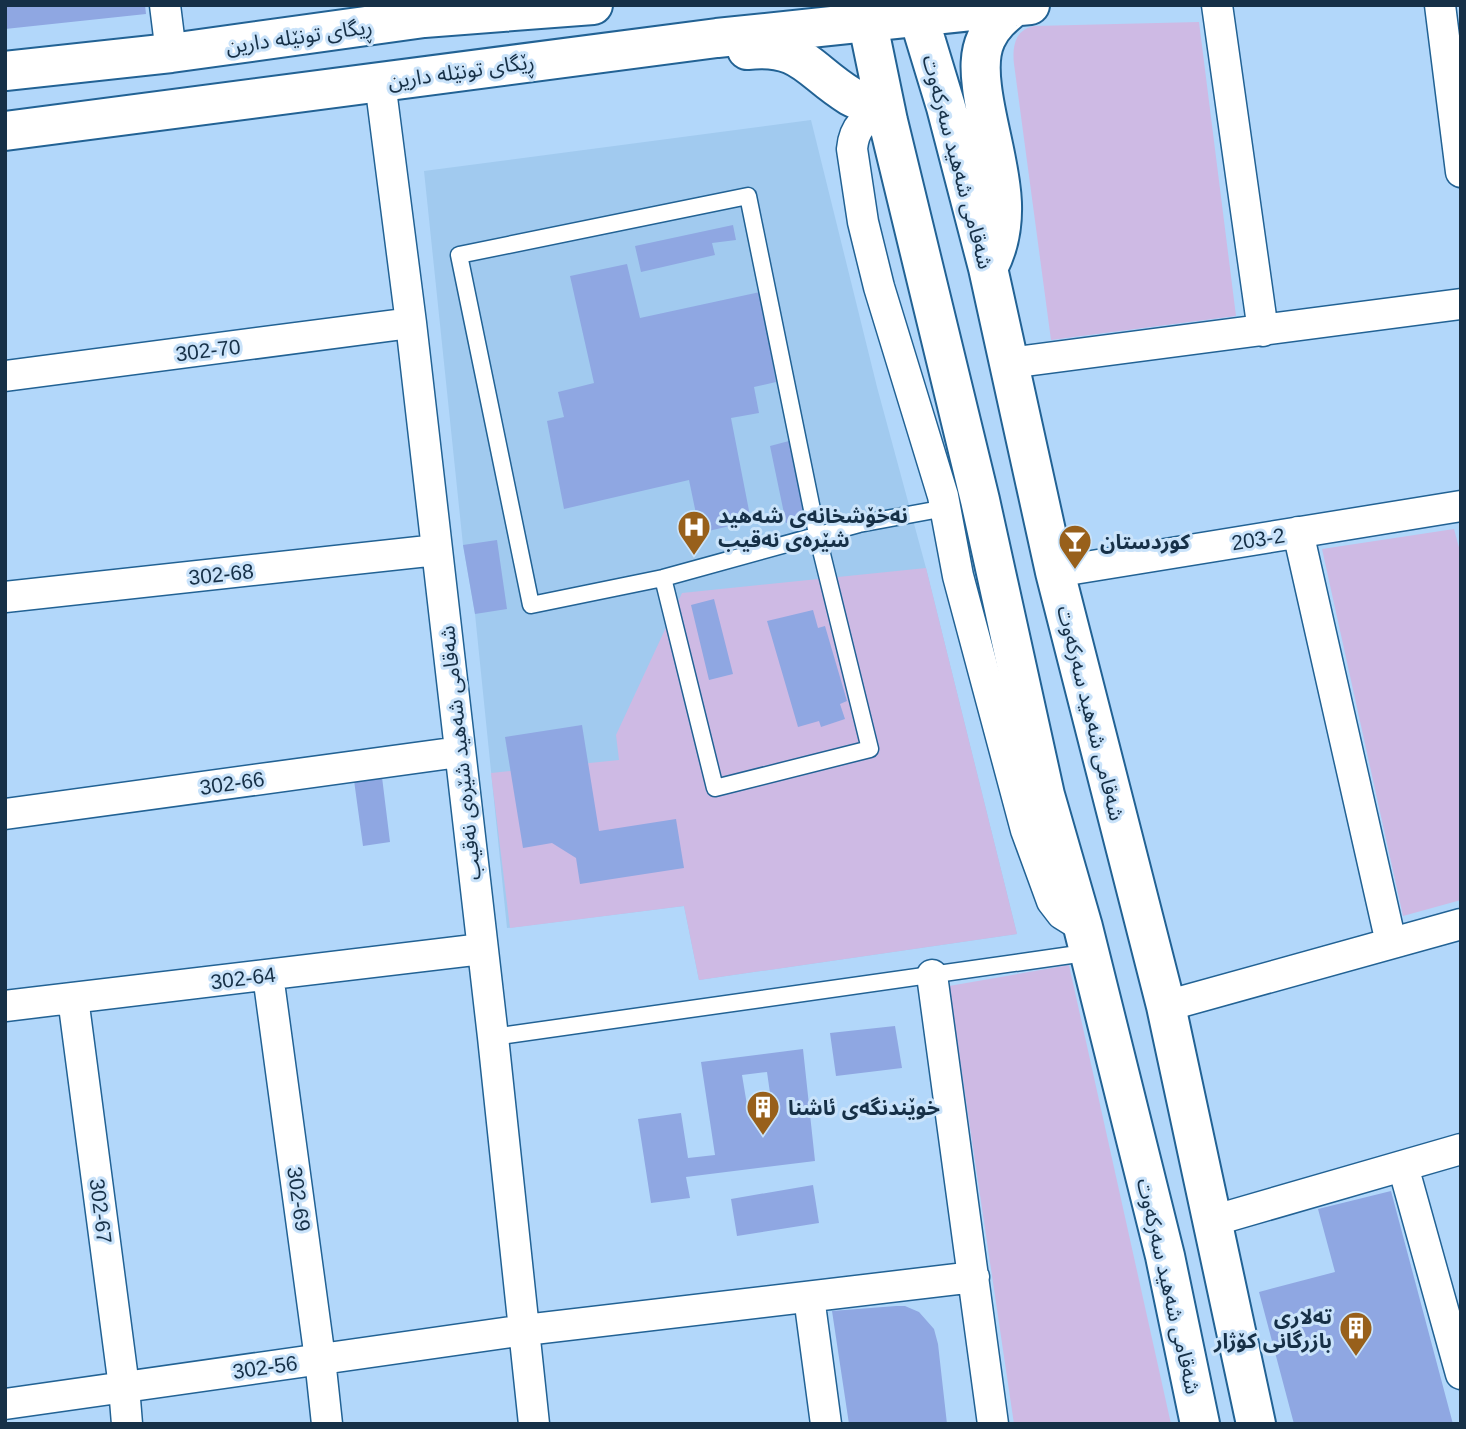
<svg xmlns="http://www.w3.org/2000/svg" width="1466" height="1429" font-family="Helvetica,'Noto Sans Arabic',sans-serif">
<style>
.built{fill:#a1caef}
.green{fill:#cebae4}
.building{fill:#8fa7e2;fill-rule:evenodd}
.lines{fill:none;stroke-linecap:round;stroke-linejoin:round}
.lane-casing{stroke:#226294;stroke-width:19}
.street-casing{stroke:#226294;stroke-width:33}
.primary-casing{stroke:#226294;stroke-width:42}
.lane{stroke:#fff;stroke-width:16}
.street{stroke:#fff;stroke-width:30}
.primary{stroke:#fff;stroke-width:38}
.labels{text-anchor:middle;dominant-baseline:central;stroke-width:6;stroke-linejoin:round;paint-order:stroke}
.street-label{font-size:21px;fill:#163047;stroke:#cae3fa}
.poi-label{font-size:21px;font-weight:bold;fill:#163047;stroke:#cae3fa;text-anchor:start}
</style>
<rect width="100%" height="100%" fill="#b2d7fa"/>
<!-- built -->
<path class="built" d="M811 120 877 387 926 568 1017 934 699 980 684 906 507 928 475 614 463 545 424 171Z"/>
<!-- green -->
<path class="green" d="M1199 22 1236 316 1051 340 1014 64C1012 46 1015 30 1034 26Z
M1454 529 1461 555V900L1403 916 1322 549Z
M926 568 1017 934 699 980 684 906 510 928 491 773 619 760 616 735 682 593Z
M1069 965 1171 1424H1014L949 986Z"/>
<!-- building -->
<path class="building" d="M5 5H145L146 14 5 29Z
M733 225 736 240 712 243 715 255 641 272 635 246Z
M627 264 640 318 760 292 776 382 754 387 759 413 731 418 751 521 700 533 689 480 564 509 547 421 564 417 558 392 594 383 570 276Z
M789 441 806 518 786 523 770 446Z
M497 540 507 609 475 614 463 545Z
M714 599 733 674 709 680 691 605Z
M813 610 818 628 825 626 847 701 840 704 845 719 821 727 819 721 798 727 767 621Z
M582 725 599 831 676 819 684 868 580 884 576 858 552 843 523 848 505 737Z
M381 769 390 842 363 846 353 773Z
M895 1026 902 1068 836 1076 830 1033Z
M803 1049 815 1161 686 1177 690 1198 651 1203 638 1119 681 1113 688 1158 715 1155 701 1062ZM767 1072 773 1114 749 1117 742 1075Z
M813 1185 819 1223 737 1236 731 1199Z
M1391 1191 1453 1424H1294L1259 1292 1335 1272 1318 1209Z
M896 1306H905L919 1312 934 1329 938 1344 947 1424H849L832 1311Z"/>
<g class="lines">
<defs>
<path id="lane" d="M663 578 715 788 870 749 817 534 748 196 459 255 531 605 663 578 859 524 951 507
M493 1037 1071 955 1088 949"/>
<path id="street" d="M165 5 171 53
M1217 5 1263 331
M1440 5 1461 172
M380 82 411 323 493 1037 534 1424
M886 111C865 116 854 127 852 149L863 222 879 287 943 496 958 576 1026 830 1052 901 1062 914 1083 927
M1009 363 1461 304
M5 376 411 323
M1298 532 1391 943
M1055 572 1461 506
M5 597 437 550
M5 814 459 752
M268 975 320 1359 327 1424
M932 975 993 1424
M73 998 124 1387 127 1424
M5 1006 482 949
M1166 1006 1461 924
M1403 1166 1461 1374
M1212 1221 1461 1149
M809 1297 826 1424
M5 1404 525 1330 974 1277"/>
<path id="primary" d="M864 5 888 121 980 500 1045 795 1083 927 1165 1256 1200 1424
M915 5 946 107 988 268 1055 572 1166 1006 1256 1424
M747 50C802 44 809 71 850 96 861 102 874 106 886 111
M5 71 171 53 424 18 593 5
M5 131 717 38 1030 5
M989 266C1019 208 989 147 982 87 980 71 979 54 986 39 992 25 1003 16 1014 7"/>
</defs>
<!-- lane casing -->
<use href="#lane" class="lane-casing"/>
<!-- street casing -->
<use href="#street" class="street-casing"/>
<!-- primary casing -->
<use href="#primary" class="primary-casing"/>
<!-- lane -->
<use href="#lane" class="lane"/>
<!-- street -->
<use href="#street" class="street"/>
<!-- primary -->
<use href="#primary" class="primary"/>
</g>
<!-- icons -->
<defs>
<symbol id="hospital-pin" viewBox="-11 -11 22 30"><path d="M0 17L-7.5 6A9.5 9.5 0 1 1 7.5 6Z" fill="#98601b" stroke="#cae3fa"/><path d="M-5-5h3v3.5h4V-5h3V5h-3V1.5h-4V5h-3Z" fill="#fff"/></symbol>
<symbol id="bar-pin" viewBox="-11 -11 22 30"><path d="M0 17L-7.5 6A9.5 9.5 0 1 1 7.5 6Z" fill="#98601b" stroke="#cae3fa"/><path d="M-6-5H6L.8 .8V4.5H3.5V6h-7V4.5H-.8V.8Z" fill="#fff"/></symbol>
<symbol id="building-pin" viewBox="-11 -11 22 30"><path d="M0 17L-7.5 6A9.5 9.5 0 1 1 7.5 6Z" fill="#98601b" stroke="#cae3fa"/><path d="M-4-6H4V6H1V3H-1V6H-4ZM-2.5-4.3h1.7v1.8h-1.7ZM.8-4.3h1.7v1.8H.8ZM-2.5-1h1.7V.8h-1.7ZM.8-1h1.7V.8H.8Z" fill="#fff"/></symbol>
</defs>
<g fill-rule="evenodd">
<use href="#hospital-pin" x="675" y="508" width="38" height="52"/>
<use href="#bar-pin" x="1056" y="522" width="38" height="52"/>
<use href="#building-pin" x="744" y="1088" width="38" height="52"/>
<use href="#building-pin" x="1337" y="1309" width="38" height="52"/>
</g>
<g class="labels">
<!-- street labels -->
<g class="street-label">
<text transform="translate(299 36) rotate(-8)">ڕیگای تونێلە دارین</text>
<text transform="translate(461 71) rotate(-8)">ڕێگای تونێلە دارین</text>
<text transform="translate(958 162) rotate(75)">شەقامی شەهید سەرکەوت</text>
<text transform="translate(208 350) rotate(-7)">302-70</text>
<text transform="translate(1258 539) rotate(-9)">203-2</text>
<text transform="translate(221 574) rotate(-6)">302-68</text>
<text transform="translate(1091 713) rotate(76)">شەقامی شەهید سەرکەوت</text>
<text transform="translate(460 753) rotate(-96)">شەقامی شەهید شێرەی نەقیب</text>
<text transform="translate(232 783) rotate(-8)">302-66</text>
<text transform="translate(243 978) rotate(-7)">302-64</text>
<text transform="translate(299 1199) rotate(82)">302-69</text>
<text transform="translate(101 1211) rotate(83)">302-67</text>
<text transform="translate(1169 1286) rotate(77)">شەقامی شەهید سەرکەوت</text>
<text transform="translate(265 1367) rotate(-8)">302-56</text>
</g>
<!-- poi labels -->
<g class="poi-label">
<text x="718" y="515">نەخۆشخانەی شەهید<tspan x="718" dy="24">شێرەی نەقیب</tspan></text>
<text x="1100" y="541">كوردستان</text>
<text x="788" y="1107">خوێندنگەی ئاشنا</text>
<text x="1332" y="1316" text-anchor="end">تەلاری<tspan x="1332" dy="24">بازرگانی کۆژار</tspan></text>
</g>
</g>
<!-- border -->
<rect width="1466" height="1429" fill="none" stroke="#163047" stroke-width="14"/>
</svg>
